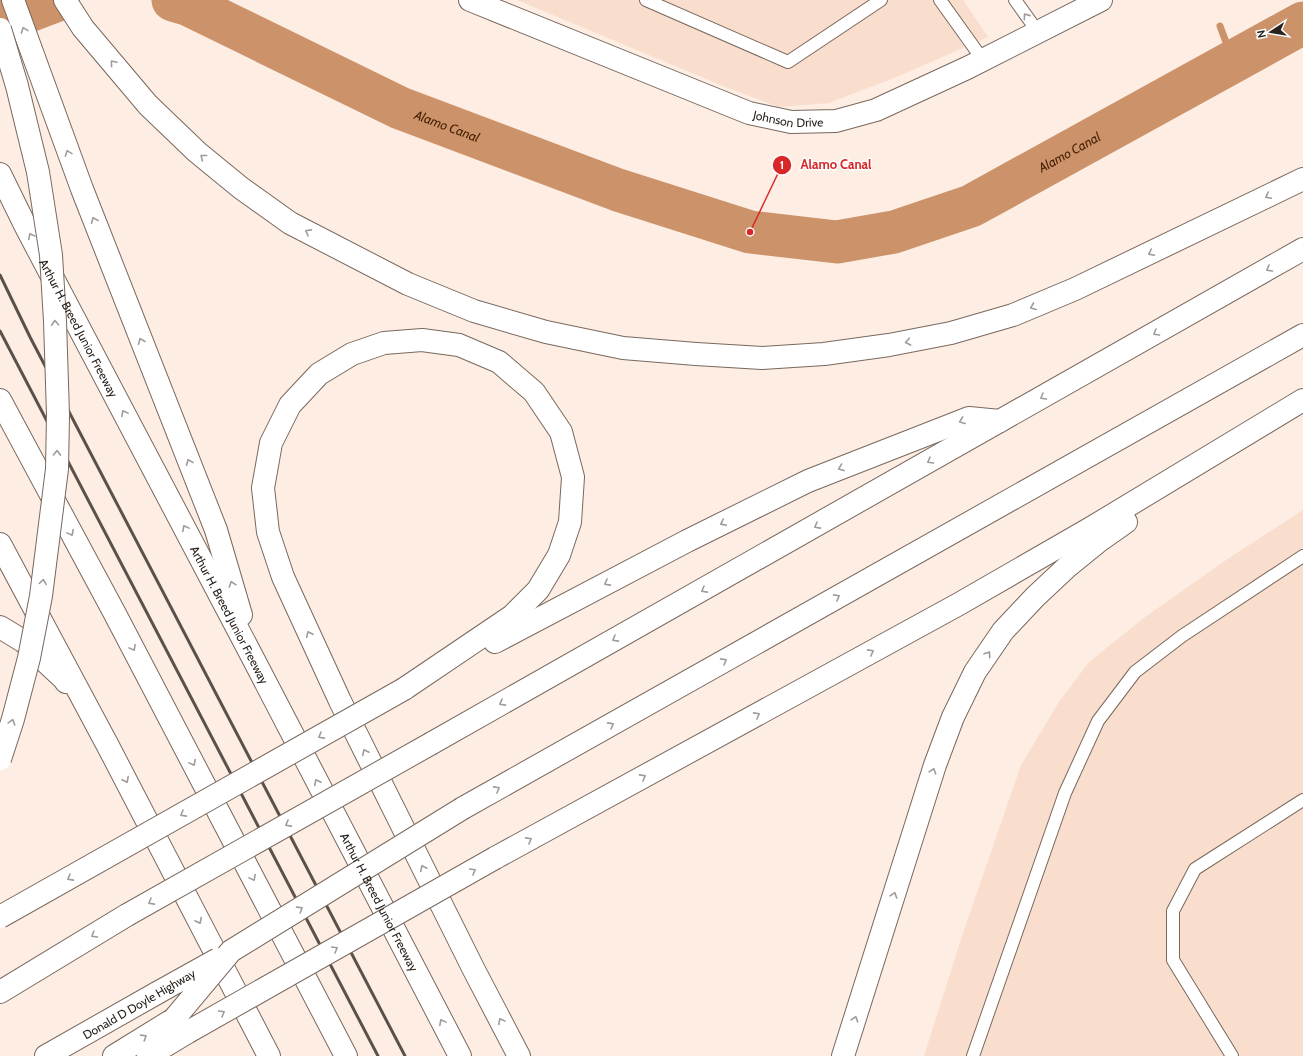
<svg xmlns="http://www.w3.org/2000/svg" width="1303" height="1056" font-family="Cabin,sans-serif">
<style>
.built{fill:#f9decd}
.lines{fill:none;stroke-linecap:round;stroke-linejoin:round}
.stream{stroke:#cc926a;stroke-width:7}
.river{stroke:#cc926a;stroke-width:43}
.service-casing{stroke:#79685d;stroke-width:14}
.tertiary-casing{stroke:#79685d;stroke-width:24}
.motorway-casing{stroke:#79685d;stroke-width:24}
.service{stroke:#fff;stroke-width:12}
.tertiary{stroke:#fff;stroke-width:22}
.motorway{stroke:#fff;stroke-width:22}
.rail{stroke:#5a514b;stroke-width:3}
.motorway-bridge-casing{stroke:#79685d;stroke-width:24;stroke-linecap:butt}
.motorway-bridge{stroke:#fff;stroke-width:22}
.oneway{stroke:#9e9b99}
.labels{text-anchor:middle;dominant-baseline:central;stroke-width:3;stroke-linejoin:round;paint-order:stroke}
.street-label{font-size:12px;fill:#28211c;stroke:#fefefe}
.water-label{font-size:13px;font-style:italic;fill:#441e00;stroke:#fefefe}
.leader{fill:none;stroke:#d62828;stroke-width:1.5}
.callout-dot{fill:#d62828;stroke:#fefefe;stroke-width:1.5}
.mark-label{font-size:12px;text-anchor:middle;font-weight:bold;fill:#fff}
.callout-label{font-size:13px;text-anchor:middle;font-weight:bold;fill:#d62828;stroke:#fefefe;stroke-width:3;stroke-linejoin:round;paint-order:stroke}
</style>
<rect width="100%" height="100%" fill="#fdede3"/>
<!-- built -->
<path class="built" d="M517 0H963L988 37 899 76 829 103 779 107 723 86Z
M1303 510V1056H924L961 939 1021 765 1059 702 1089 662 1145 617 1229 558Z"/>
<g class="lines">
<!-- stream -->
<path class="stream" d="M1220 26 1233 61"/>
<!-- river -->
<g class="river">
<path id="s1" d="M173 0 187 4 400 108 618 190 750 232 837 242 894 232 971 206 1303 23"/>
<path d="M0 22 58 0"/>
</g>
<defs>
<path id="service" d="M646 0 788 62 881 0
M940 0 983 60
M1015 0 1038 32
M973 1056 1065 793 1098 721 1135 672 1182 636 1303 556
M1232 1056 1173 960V911L1195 869 1303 800"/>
<g id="tertiary">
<path id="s2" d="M470 0 749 113 791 122 836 121 876 110 967 68 1101 0"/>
</g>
<g id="motorway">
<path d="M13 0 82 189 216 530 241 615"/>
<path d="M65 0 83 28 148 105 197 152 241 188 290 223 408 284 474 311 546 332 623 348 696 354 762 358 824 354 889 345 951 333 1013 315 1075 289 1303 179"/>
<path id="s3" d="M0 174 26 227 255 662 460 1056"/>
<path d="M0 400 114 612 346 1056"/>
<path d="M0 544 108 746 269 1056"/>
<path d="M0 627 23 641 64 679 66 682"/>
<path d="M495 642 687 541 808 481 969 418 1000 421"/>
<path d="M404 689 512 616 538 590 559 555 570 522 573 477 561 432 534 392 499 362 459 345 422 340 384 343 352 354 319 374 290 405 271 443 263 488 268 532 283 577 340 701 474 970 519 1056"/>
<path d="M432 743 1303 249"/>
<path d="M463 808 1303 335"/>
<path d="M495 858 959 604 1091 528 1303 400"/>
<path d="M0 992 127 915"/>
<path d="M46 1056 157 993"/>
<path d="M114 1056 174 1019"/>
<path d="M148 1056 188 1032"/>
<path d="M843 1056 935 765 953 717 975 672 1003 631 1035 597 1067 567 1099 541 1126 522"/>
</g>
</defs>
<!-- service casing -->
<use href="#service" class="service-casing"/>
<!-- tertiary casing -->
<use href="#tertiary" class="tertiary-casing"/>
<!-- motorway casing -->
<use href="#motorway" class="motorway-casing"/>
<!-- service -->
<use href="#service" class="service"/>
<!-- tertiary -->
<use href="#tertiary" class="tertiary"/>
<!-- motorway -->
<use href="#motorway" class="motorway"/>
<!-- rail -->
<path class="rail" d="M0 275 30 337 405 1056
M0 331 378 1056"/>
<defs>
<path id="motorway-bridge" d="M0 29 17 86 38 172 51 255 55 321 58 415 57 469 41 596 29 658 13 719 0 759
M127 915 432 743
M0 917 404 689
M157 993 218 959
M174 1019 231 951 463 808
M188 1032 495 858"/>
</defs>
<!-- motorway-bridge casing -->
<use href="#motorway-bridge" class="motorway-bridge-casing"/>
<!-- motorway-bridge -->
<use href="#motorway-bridge" class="motorway-bridge"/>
</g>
<!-- one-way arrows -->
<defs><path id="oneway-chevron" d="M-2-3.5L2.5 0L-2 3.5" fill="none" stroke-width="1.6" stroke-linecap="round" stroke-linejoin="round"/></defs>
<g class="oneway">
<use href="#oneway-chevron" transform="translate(1026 16) rotate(-125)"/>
<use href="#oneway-chevron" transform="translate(24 30) rotate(-110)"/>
<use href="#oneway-chevron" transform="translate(113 63) rotate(-130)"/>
<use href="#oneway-chevron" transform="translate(68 153) rotate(-110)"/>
<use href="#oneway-chevron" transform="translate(203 157) rotate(-141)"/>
<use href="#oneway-chevron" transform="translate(1268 196) rotate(154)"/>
<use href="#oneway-chevron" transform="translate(94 220) rotate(-112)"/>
<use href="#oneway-chevron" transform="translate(308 232) rotate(-152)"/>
<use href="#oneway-chevron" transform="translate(31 236) rotate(-118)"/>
<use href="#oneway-chevron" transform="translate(1151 253) rotate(154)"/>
<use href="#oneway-chevron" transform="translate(1269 269) rotate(150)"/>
<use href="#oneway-chevron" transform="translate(1033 307) rotate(158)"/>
<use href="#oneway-chevron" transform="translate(55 323) rotate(-93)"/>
<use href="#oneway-chevron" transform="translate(1156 333) rotate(150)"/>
<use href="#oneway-chevron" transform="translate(141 341) rotate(-112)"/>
<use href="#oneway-chevron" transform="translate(908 342) rotate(169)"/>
<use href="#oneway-chevron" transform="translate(1043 397) rotate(150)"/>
<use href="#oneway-chevron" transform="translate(124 413) rotate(-118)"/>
<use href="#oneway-chevron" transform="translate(962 421) rotate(159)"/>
<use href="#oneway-chevron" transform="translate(57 453) rotate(-89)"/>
<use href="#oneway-chevron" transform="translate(930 461) rotate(150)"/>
<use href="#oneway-chevron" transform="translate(189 462) rotate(-112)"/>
<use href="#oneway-chevron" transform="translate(841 468) rotate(159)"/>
<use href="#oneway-chevron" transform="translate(723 523) rotate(154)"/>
<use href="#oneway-chevron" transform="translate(817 526) rotate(151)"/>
<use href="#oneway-chevron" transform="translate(185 528) rotate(-118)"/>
<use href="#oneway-chevron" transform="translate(71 533) rotate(62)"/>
<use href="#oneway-chevron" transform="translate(43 582) rotate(-82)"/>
<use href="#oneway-chevron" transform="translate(607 583) rotate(152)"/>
<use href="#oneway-chevron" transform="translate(232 584) rotate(-107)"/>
<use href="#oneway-chevron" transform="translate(704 590) rotate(151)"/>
<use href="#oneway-chevron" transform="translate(837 597) rotate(-29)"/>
<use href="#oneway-chevron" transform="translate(309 634) rotate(-115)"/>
<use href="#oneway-chevron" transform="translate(615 639) rotate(151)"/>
<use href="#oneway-chevron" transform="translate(133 648) rotate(62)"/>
<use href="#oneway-chevron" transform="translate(871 652) rotate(-29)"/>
<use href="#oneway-chevron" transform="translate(988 654) rotate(-56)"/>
<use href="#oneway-chevron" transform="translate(724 661) rotate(-29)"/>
<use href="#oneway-chevron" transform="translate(502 703) rotate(151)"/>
<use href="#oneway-chevron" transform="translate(757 715) rotate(-29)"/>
<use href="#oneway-chevron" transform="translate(12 722) rotate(-73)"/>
<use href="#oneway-chevron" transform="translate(611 725) rotate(-29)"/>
<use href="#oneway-chevron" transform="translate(321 736) rotate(151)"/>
<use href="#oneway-chevron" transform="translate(365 752) rotate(-117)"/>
<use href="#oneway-chevron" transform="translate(193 763) rotate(62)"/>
<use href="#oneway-chevron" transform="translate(933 771) rotate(-72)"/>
<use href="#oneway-chevron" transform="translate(643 777) rotate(-29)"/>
<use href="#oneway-chevron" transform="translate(126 780) rotate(63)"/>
<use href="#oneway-chevron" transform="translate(317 782) rotate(-117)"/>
<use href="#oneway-chevron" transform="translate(497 789) rotate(-29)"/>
<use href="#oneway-chevron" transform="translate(183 814) rotate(151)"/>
<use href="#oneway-chevron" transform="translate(288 824) rotate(151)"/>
<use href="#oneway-chevron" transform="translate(529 840) rotate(-29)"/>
<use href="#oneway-chevron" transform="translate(423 868) rotate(-117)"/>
<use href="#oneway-chevron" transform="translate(473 871) rotate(-30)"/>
<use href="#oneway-chevron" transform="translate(70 878) rotate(151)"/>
<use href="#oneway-chevron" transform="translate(253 878) rotate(62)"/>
<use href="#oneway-chevron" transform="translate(894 895) rotate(-72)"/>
<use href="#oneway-chevron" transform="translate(151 902) rotate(151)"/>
<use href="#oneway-chevron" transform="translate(300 909) rotate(-32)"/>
<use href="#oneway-chevron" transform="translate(199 921) rotate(63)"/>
<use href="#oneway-chevron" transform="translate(94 935) rotate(149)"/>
<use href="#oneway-chevron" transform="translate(335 949) rotate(-30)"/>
<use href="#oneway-chevron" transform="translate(222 1013) rotate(-30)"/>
<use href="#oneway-chevron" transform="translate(855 1019) rotate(-72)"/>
<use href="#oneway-chevron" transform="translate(501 1021) rotate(-118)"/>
<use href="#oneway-chevron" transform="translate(442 1022) rotate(-118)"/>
<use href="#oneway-chevron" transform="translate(144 1037) rotate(-32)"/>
</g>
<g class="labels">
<!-- street labels -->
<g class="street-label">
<text stroke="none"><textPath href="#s2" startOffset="341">Johnson Drive</textPath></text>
<text stroke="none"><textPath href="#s3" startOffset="173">Arthur H. Breed Junior Freeway</textPath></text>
<text stroke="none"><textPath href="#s3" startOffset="497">Arthur H. Breed Junior Freeway</textPath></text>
<text stroke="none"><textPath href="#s3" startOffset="821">Arthur H. Breed Junior Freeway</textPath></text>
<text transform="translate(139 1004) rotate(-30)">Donald D Doyle Highway</text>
</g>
<!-- water labels -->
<g class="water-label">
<text stroke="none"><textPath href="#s1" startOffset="302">Alamo Canal</textPath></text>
<text stroke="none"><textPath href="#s1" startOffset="962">Alamo Canal</textPath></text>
</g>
</g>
<!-- callouts -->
<path class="leader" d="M750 232L782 165"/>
<g class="callout-dot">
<circle cx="750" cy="232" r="4"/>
<circle cx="782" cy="165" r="10"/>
</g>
<g class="mark-label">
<text x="782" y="169">1</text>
</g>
<g class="callout-label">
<text x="836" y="169">Alamo Canal</text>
</g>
<!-- north arrow -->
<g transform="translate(1271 32) rotate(258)" stroke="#fefefe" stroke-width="3" paint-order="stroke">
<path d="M0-3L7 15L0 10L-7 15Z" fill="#28211c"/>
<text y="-6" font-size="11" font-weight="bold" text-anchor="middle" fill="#28211c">N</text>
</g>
</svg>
